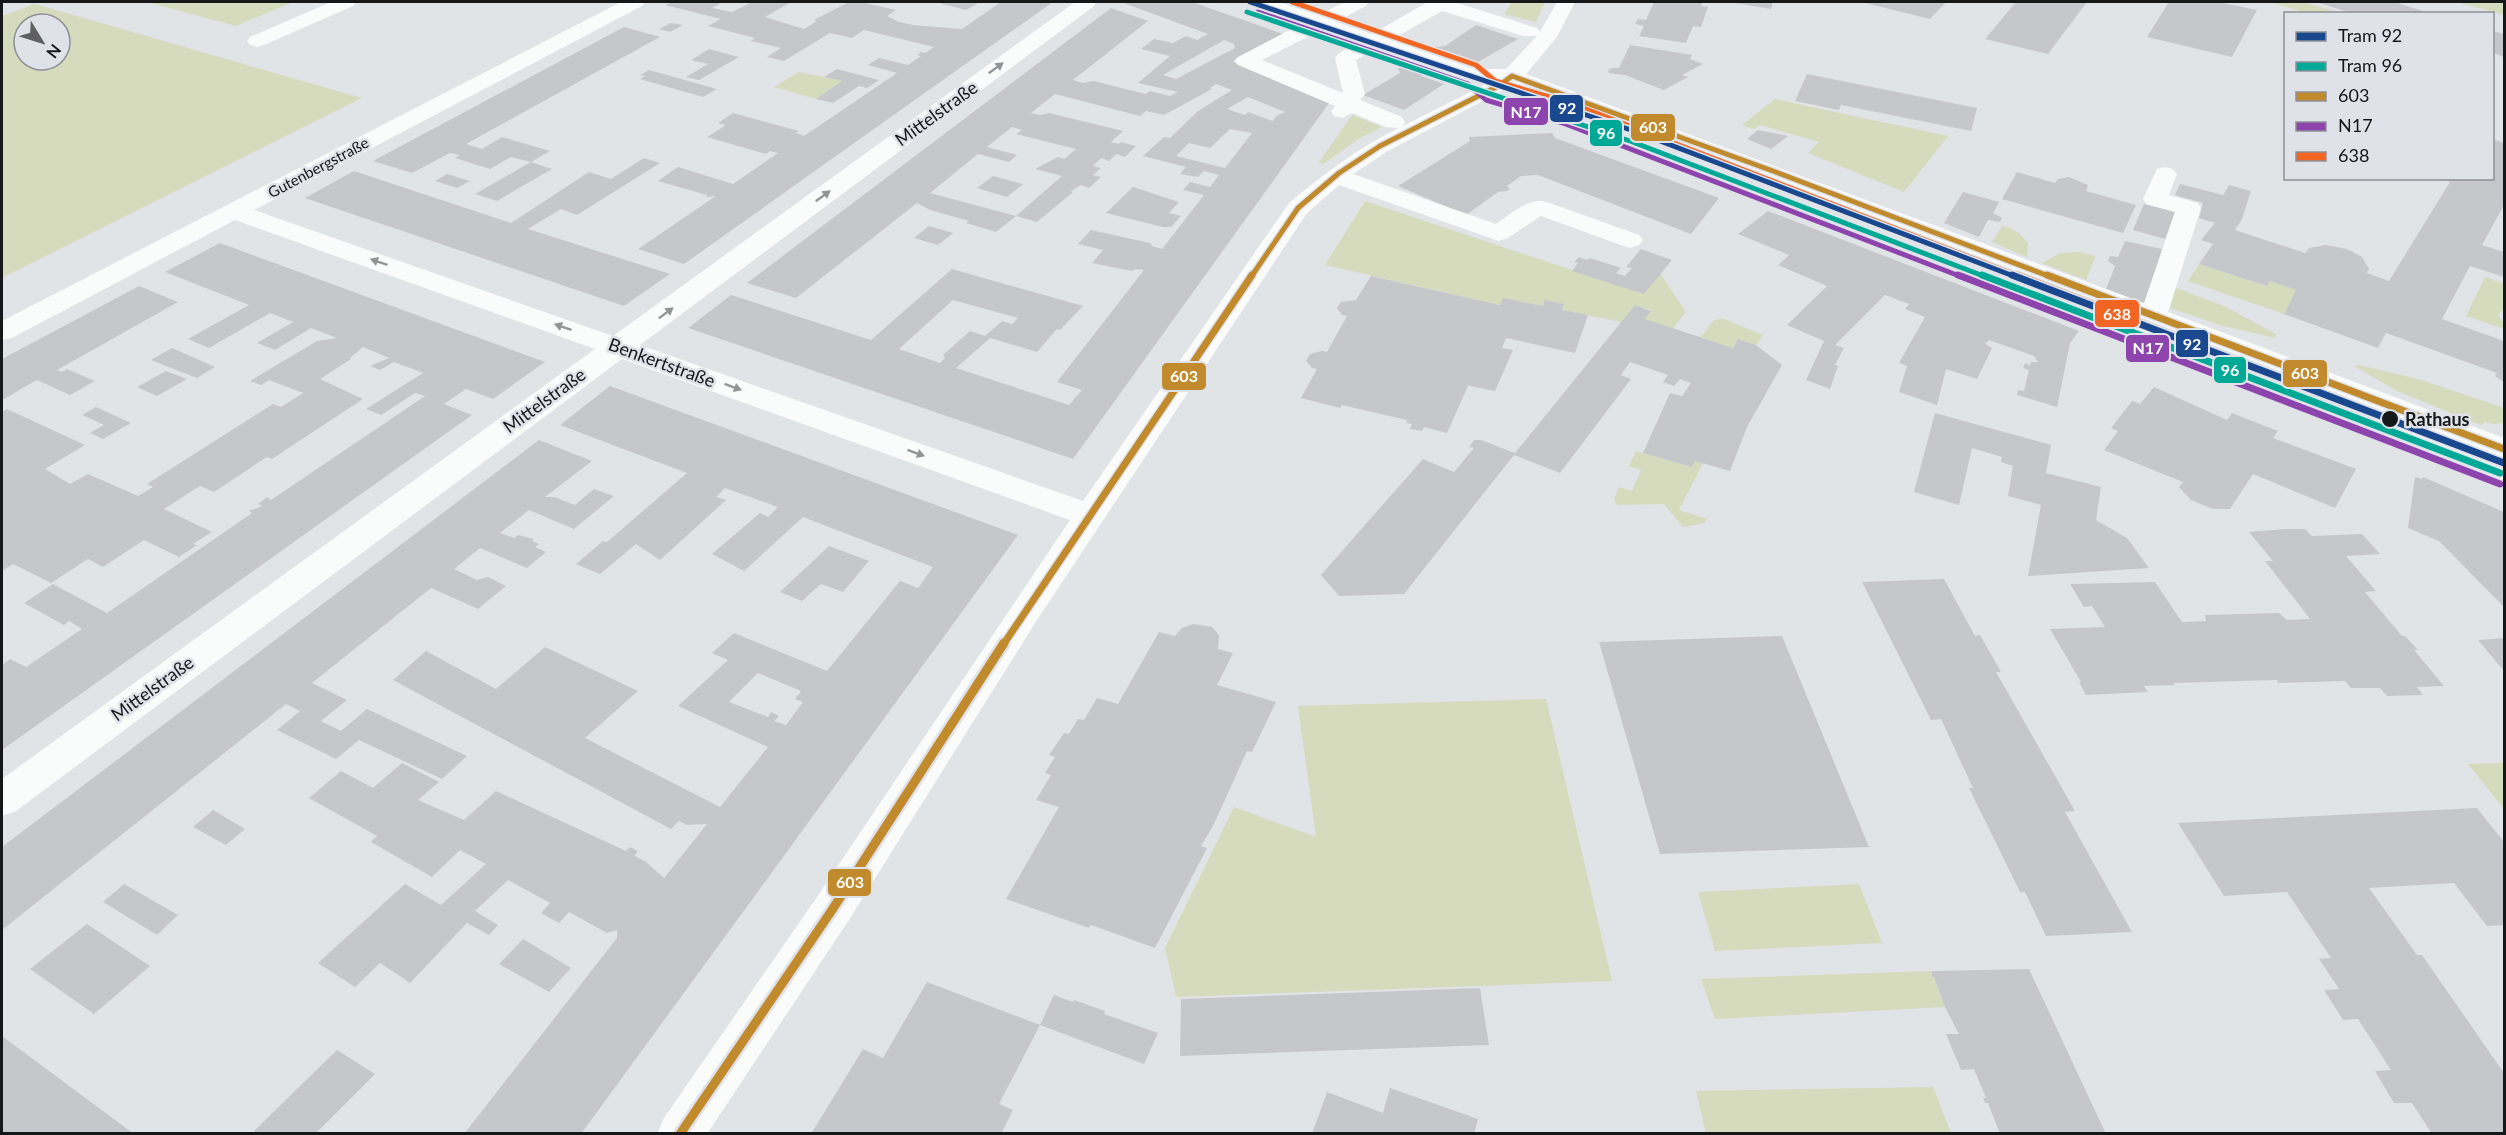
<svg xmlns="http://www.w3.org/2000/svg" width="2506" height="1135" font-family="Lato,sans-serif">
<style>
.green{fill:#d5dbbc;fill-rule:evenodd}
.building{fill:#c6c7ca;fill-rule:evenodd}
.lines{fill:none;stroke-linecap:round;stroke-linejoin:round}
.minor{fill:#fafbfb;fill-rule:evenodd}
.bus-1-far2-casing{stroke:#dfe3e9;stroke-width:8}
.bus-1-far1-casing{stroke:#dfe3e9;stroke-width:10}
.bus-1-casing{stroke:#dfe3e9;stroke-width:14}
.bus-2-far1-casing{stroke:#dfe3e9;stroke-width:8}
.bus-2-casing{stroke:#dfe3e9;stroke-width:10}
.bus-3-far1-casing{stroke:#dfe3e9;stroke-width:8}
.bus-3-casing{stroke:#dfe3e9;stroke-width:10}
.bus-1-far2{stroke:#c18b2d;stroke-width:5}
.bus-1-far1{stroke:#c18b2d;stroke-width:7}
.bus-1{stroke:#c18b2d;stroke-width:9}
.bus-2-far1{stroke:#8e44ad;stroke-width:5}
.bus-2{stroke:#8e44ad;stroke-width:7}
.bus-3-far1{stroke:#f26522;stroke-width:5}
.bus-3{stroke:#f26522;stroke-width:7}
.tram-1-far1-casing{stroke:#dfe3e9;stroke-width:8}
.tram-1-casing{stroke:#dfe3e9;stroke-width:10}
.tram-2-far1-casing{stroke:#dfe3e9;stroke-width:8}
.tram-2-casing{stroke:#dfe3e9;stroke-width:10}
.tram-1-far1{stroke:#19488e;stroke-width:5}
.tram-1{stroke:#19488e;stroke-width:7}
.tram-2-far1{stroke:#00a995;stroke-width:5}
.tram-2{stroke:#00a995;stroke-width:7}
.oneway{fill:#939495}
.stop-dot{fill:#161719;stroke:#dfe3e9;stroke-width:2}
.labels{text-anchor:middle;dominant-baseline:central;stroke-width:5;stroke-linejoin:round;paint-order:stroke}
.far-street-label{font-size:15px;fill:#161719;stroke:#dfe3e9}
.street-label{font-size:18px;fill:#161719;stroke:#dfe3e9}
.stop-label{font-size:18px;font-weight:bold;fill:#161719;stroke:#dfe3e9;text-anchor:start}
.line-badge{stroke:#dfe3e9;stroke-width:2}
.badge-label{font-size:16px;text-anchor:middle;font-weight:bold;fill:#fff}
</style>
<rect width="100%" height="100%" fill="#e1e4e7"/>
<!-- green -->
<path class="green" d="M147 2H293L236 26Z
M1512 2H1545L1536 22 1504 14Z
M2271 2H2302L2342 13H2305Z
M2457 2H2504V15Z
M35 4 362 98 2 278V16ZM24 24H60V60H24Z
M799 72 842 81 816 99 774 87Z
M1775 99 1948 136 1904 192 1808 153 1819 142 1760 125 1753 129 1742 125Z
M1352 115 1382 127 1360 138 1323 164 1319 162Z
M1365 201 1644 294 1660 273 1686 312 1673 328 1645 319 1651 310 1635 305 1621 322 1562 310 1564 304 1545 300 1543 306 1517 301 1500 305 1325 265Z
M2003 225 2019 233 2028 243 2027 257 1992 242Z
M2079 252 2096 256 2086 280 2042 263 2060 253Z
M2199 264 2266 286 2270 281 2296 290 2284 314 2188 281Z
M2485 277 2504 284V308L2498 315 2504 323V329L2466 316Z
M2176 288 2224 306 2276 334V338L2223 326 2170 308Z
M1724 319 1763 335 1756 345 1738 339 1733 348 1701 337 1714 320Z
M2359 365 2422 380 2504 408V423L2493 424 2485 422 2481 425 2397 391 2354 366Z
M1636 451 1692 467 1695 461 1703 463 1679 510 1707 519 1704 523 1683 527 1664 504 1617 505 1614 499 1619 487 1632 491 1641 470 1629 466Z
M1546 699 1612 981 1176 997 1165 948 1234 807 1316 837 1298 706Z
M2504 763V809L2468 764Z
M1859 884 1882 943 1715 951 1698 892Z
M1932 971V977H1934L1945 1007 1715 1019 1701 979Z
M1933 1087 1951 1133H1706L1696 1091Z"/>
<!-- building -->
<path class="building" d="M672 2H723L712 8 732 12 752 2H791L765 17 804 29 817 21 814 20 849 2H867L865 3 896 10 887 16 899 22 913 25 962 29 1001 2H1053L684 264 638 249 716 196 706 197 707 195 658 181 678 167 733 184 778 153 770 151 766 154 707 137 726 125 718 123 733 113 799 131 796 133 804 136 897 73 868 65 879 58 908 65 921 56 917 55 921 52 925 53 934 47 864 30 852 38 830 33 784 61 767 57 781 48 751 41 755 38 708 26 721 19 665 5Z
M935 2H980L966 10Z
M1121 2H1192L1286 35 1236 61 1332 99 1073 459 688 328 731 295 871 340 952 269 1083 306 1060 330 1057 329 1037 352 990 338 956 368 1069 405 1082 390 1057 382 1144 270 1136 269 1132 271 1092 263 1103 250 1078 244 1091 230 1150 243 1152 246 1162 249 1204 195 1183 190 1190 182 1210 187 1219 175 1204 171 1198 177 1180 174 1186 167 1143 156 1164 137 1170 138 1198 111 1232 90 1216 84 1210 88 1212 89 1164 115 1146 111 1140 116 1055 94 1031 113 1040 115 1049 113 1123 131 1111 142 1119 144 1121 142 1136 146 1125 157 1116 154 1109 161 1101 158 1093 166 1101 168 1093 175 1101 177 1089 188 1081 185 1073 190 1071 192H1073L1037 222 1016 216 996 232 966 223 969 221 930 210 917 203 796 298 747 283 1111 8 1148 21 1073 80 1083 83 1093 81 1146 94 1150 91 1170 96 1178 92 1138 83 1170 56 1141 49 1154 39 1173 43 1186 36 1197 40 1208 34ZM1224 40 1234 44 1235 48 1176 79 1163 75ZM1248 97 1285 112 1276 116 1273 121 1248 112 1245 115 1227 109ZM1012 127 1022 130 1016 134 1076 149 1064 159 1058 157 1035 169 1062 176 1016 216 930 193 978 154 1009 162 1017 155 987 147ZM1230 129 1252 133 1225 168 1176 156 1189 143 1210 148ZM953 300 1018 318 1012 324 1002 321 985 336 970 331 943 355 945 358 940 363 899 349Z
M1654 2H1703L1701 6 1708 7 1701 27 1693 26 1686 43 1639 36 1644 26 1635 24 1638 19 1646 20Z
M1729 2H1773L1771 9Z
M1861 2H1946L1930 19Z
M2016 2H2087L2048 54 1985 39Z
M2169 2H2218L2257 10 2232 57 2147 37Z
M2316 2H2394L2429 13 2354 14Z
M671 23 683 25 670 32 659 29Z
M1476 25 1518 39 1478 62 1457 54 1428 71 1421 76 1444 84 1404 110 1363 95 1400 73 1398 69 1401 66 1414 64 1427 68 1435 63 1428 51 1430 48 1445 46Z
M624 27 660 37 466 144 482 149 502 137 550 151 531 162 552 169 497 201 475 194 531 162 511 157 490 169 455 158 460 155 450 153 412 173 373 161Z
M2493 31 2504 34V57L2493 53Z
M1630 45 1692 55 1690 59 1703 64 1682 75 1688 77 1664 90 1625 75 1609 73 1608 70 1612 68H1619Z
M709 49 739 57 699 80 686 77 708 64 691 60Z
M837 69 879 80 867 88 859 86 833 103 816 99 842 81 824 77Z
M649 70 717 89 703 97 640 79 645 76 640 75Z
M1807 74 1977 108 1971 131 1841 105 1839 110 1795 101Z
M1758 130 1788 136 1771 149 1747 139Z
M1552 133 1555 138 1719 198 1691 234 1538 175 1521 176 1507 186 1510 189 1507 191 1498 192 1466 215 1398 186 1470 141 1469 137Z
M2493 139 2504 143V205L2482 245 2504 252V277L2470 266 2442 319 2504 341V382L2495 376 2497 373 2386 333 2378 348 2284 314 2296 290 2270 281 2267 286 2199 264 2213 244 2201 240 2215 223 2199 218 2203 203 2175 195 2180 184 2223 195 2229 185 2251 191 2242 219 2235 230 2305 253 2309 248 2326 245 2347 249 2362 257 2369 269 2367 273 2389 281 2450 182 2440 178H2493Z
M644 158 660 163 577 215 561 209 528 229 670 274 624 306 305 198 354 171 511 223 589 172 611 179Z
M2017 172 2055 183 2058 179 2069 177 2088 185 2086 191 2136 205 2123 233 2002 199Z
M447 174 470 181 457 188 435 181Z
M993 176 1023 184 1007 197 977 188Z
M1133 187 1179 202 1169 213 1181 216 1171 227H1163L1106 213Z
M1963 192 1999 202 1993 213 2002 218 2000 222 1988 220 1979 237 1944 223Z
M2144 204 2175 212 2165 239 2133 230Z
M1768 211 2079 331 2070 343 2057 407 2017 395 2018 390 2024 391 2029 370 2023 368 2025 363 2030 365 2031 362H2038L2034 356 1989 340 1985 344 1992 348 1977 379 1946 369 1937 405 1899 392 1907 366 1899 363 1925 317 1905 309 1909 304 1885 295 1835 345 1844 348 1835 365 1838 366 1830 389 1806 380 1824 341 1787 325 1827 286 1778 265 1789 255 1738 234Z
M929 226 953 233 938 245 914 238Z
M2125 241 2166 250 2147 305 2106 289 2115 266 2108 261 2110 256 2118 257Z
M220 243 545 362 493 399 466 389 444 404 472 415 2 750V665L10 659 26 667 82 629 69 621 64 625 24 603 53 584 107 613 252 513 249 511 263 506 258 504 267 497 271 500 425 396 415 393 381 415 366 409 423 373 394 362 380 370 370 366 389 358 363 347 350 358 351 359 320 379 363 399 272 459 267 457 214 492 200 486 164 509 212 532 193 544 197 545 179 557 144 540 103 567 88 559 51 583 13 564 2 571V412L7 409 85 445 45 469 70 484 88 474 138 496 153 487 147 484 273 404 281 407 303 393 269 380 261 385 250 381 317 341 337 338 311 328 275 350 257 343 293 322 270 313 209 348 188 339 249 305 165 272Z
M1641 249 1672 260 1644 294 1572 271 1578 263 1574 262 1579 257 1587 260 1590 258 1621 268 1616 273 1625 276 1632 268 1626 267Z
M1371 276 1500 305 1503 298 1543 306 1545 300 1564 304 1562 310 1588 315 1575 353 1506 338 1502 348 1513 350 1495 391 1465 385 1468 386 1447 433 1424 427 1422 431 1410 429 1412 424 1406 423 1407 420 1342 405 1340 408 1301 398 1317 369 1312 368 1306 361 1310 354 1322 351 1327 352 1347 316 1342 315 1337 308 1341 302 1356 300Z
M139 286 178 302 57 370 62 372 67 369 95 381 70 395 37 380 2 400V359Z
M1635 305 1651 311 1645 319 1733 348 1738 339 1756 345 1782 365 1747 427 1730 471 1695 461 1692 467 1643 453 1670 393 1682 396 1691 383 1680 379 1674 386 1663 382 1668 375 1630 362 1621 375 1631 379 1560 473 1514 455 1404 594 1339 596 1321 575 1423 459 1454 472 1474 448 1469 447 1474 440H1481L1515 453Z
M172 348 215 367 197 378 151 360Z
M166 371 187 379 157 396 137 387Z
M610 386 1018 535 581 1134H464L617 938V930L607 933 569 912 559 923 541 913 550 903 508 880 475 911 498 925 489 935 467 923 410 983 380 963 355 987 318 963 405 884 441 905 486 864 460 850 432 877 371 842 377 836 309 798 341 771 373 788 402 763 439 782 418 800 464 820 496 791 626 851 630 847 638 851 634 856 645 861 664 878 707 824 687 825 679 821 671 829 393 680 426 651 496 689 545 647 638 691 585 738 720 807 768 747 678 706 728 660 712 653 734 633 827 671 900 581 918 588 933 567 803 517 744 571 712 554 760 513 768 517 778 507 725 488 716 497 726 500 660 560 636 544 600 574 576 564 603 541 607 542 687 473 560 425ZM758 673 801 691 795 699 803 702 786 725 774 721 779 716 771 712 768 717 729 702Z
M2154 387 2227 420 2232 413 2278 431 2273 438 2356 469 2335 508 2253 474 2230 509H2213L2191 500 2179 487 2183 482 2104 450 2118 431 2111 428 2132 401 2140 404Z
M96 407 131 423 103 439 90 433 104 425 82 415Z
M1935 413 2051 445 2046 473 2101 487 2096 520 2127 538 2149 568 2028 576 2041 505 2008 496 2013 466 2001 462 2002 457 1972 448 1959 505 1914 492Z
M539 440 592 461 545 497H554L575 505 594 489 614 496 574 529 529 510 500 533 514 538 518 535 534 539 532 541 539 544 535 547 546 552 527 568 480 548 454 569 477 580 488 577 506 586 478 609 431 588 312 683 347 700 321 721 341 731 367 709 467 756 442 779 359 740 336 759 277 730 300 711 286 704 2 930V847Z
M2415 477 2422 479 2423 477 2504 512V607L2439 541 2408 528Z
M2285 529H2305L2312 536 2362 534 2380 554 2346 556 2376 591 2365 592 2402 636H2405L2418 650H2414L2444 686 2417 687 2423 695 2387 696 2380 688H2351L2345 681 2278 683 2277 680 2173 683 2175 685 2144 686 2148 692 2086 695 2079 682H2081L2050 629 2105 627 2092 606 2084 607 2070 584 2155 582 2182 622 2206 621 2205 615 2279 613 2287 620 2310 619 2265 561H2273L2249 532Z
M829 546 869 561 843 592 821 584 802 601 780 592Z
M1944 579 1975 636 1980 635 2001 672H1996L2075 811 2065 812 2132 932 2046 936 2025 892H2020L1969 788H1973L1941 719 1931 720 1862 582Z
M1193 624 1212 627 1219 635 1218 649 1233 653 1217 685 1276 702 1252 752 1247 751 1213 826 1201 846 1207 848 1155 948 1091 925 1089 928 1006 899 1059 807 1036 800 1051 775 1045 773 1055 757 1049 755 1064 733 1069 734 1078 719 1084 720 1097 698 1118 704 1159 632 1175 636 1182 628Z
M1782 636 1869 847 1660 854 1599 642Z
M2504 638V671L2478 640Z
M2477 808 2504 842V925L2487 926 2454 883 2369 888 2417 955H2422L2504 1073V1134H2432L2412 1103H2394L2375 1071 2391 1070 2358 1019 2343 1020 2324 990 2339 989 2319 959 2331 958 2287 892 2224 896 2178 823Z
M213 810 245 829 226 845 193 827Z
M124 884 178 915 157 935 103 902Z
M87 924 150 966 94 1014 30 969Z
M523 939 571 968 549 992 499 964Z
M2029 969 2106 1134H2000L1988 1103H1985L1983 1098H1986L1974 1069 1961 1070 1946 1034H1959L1945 1007 1934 977H1932V971Z
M927 982 1040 1025 1054 995 1073 1002 1074 1000 1105 1011 1104 1014 1158 1033 1144 1064 1040 1025 999 1104 1013 1110 1001 1134H811L863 1049 883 1058Z
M1480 988 1489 1045 1180 1056 1181 999Z
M2 1036 33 1059 134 1134H2Z
M337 1050 375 1074 315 1134H257L254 1131Z
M1390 1088 1478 1119 1474 1134H1312L1327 1092 1383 1113Z"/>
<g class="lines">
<!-- minor -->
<path class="minor" d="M331 2H356L353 6 264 45 257 47 250 45 247 41 250 37Z
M621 2H645L642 6 254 210 613 336 1075 2H1096L1094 6 640 345 1083 501 1289 203C1324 174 1358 148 1399 128L1386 127 1352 113 1342 118 1334 116 1331 111 1335 106 1238 65 1234 61 1238 57 1303 23 1254 6 1252 2H1279L1318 15 1345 2H1368L1366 6 1336 22 1372 34 1426 3V2H1454L1537 28 1540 32 1557 2H1575L1557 37 1526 74 2144 303 2175 212 2146 204 2143 199 2157 169 2165 167 2173 169 2177 174 2169 195 2198 203 2201 208 2168 312 2504 438V459L2162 330 2157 341 2147 343 2137 341 2133 335 2138 320 1515 84 1388 151 1353 174 1496 224C1511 214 1528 197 1547 202L1639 235 1643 240 1639 245 1630 248 1621 245 1541 216 1508 238 1499 241 1339 185 1307 213 1037 620 847 923 707 1134H657L664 1118 817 897 1070 520 622 359 16 811 2 816V779L595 349 235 220 12 338 2 340V321ZM1442 11 1523 36H1537L1506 69H1475L1391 40ZM1321 30 1357 42 1338 54 1335 58 1343 93 1262 60ZM1376 49 1465 80 1490 82 1403 126 1405 122 1402 117 1360 100 1365 94 1356 60Z
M2405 426 2504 463V484L2394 443 2390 436 2394 429Z"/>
<defs>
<path id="bus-1-far2" d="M1251 277 1298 208 1339 173 1380 146 1500 85 1512 76 1773 171 2051 277"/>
<path id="bus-1-far1" d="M2047 275 2504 449
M1003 645 1252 275"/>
<path id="bus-1" d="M680 1134 832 910 1004 643"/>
<path id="bus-2-far1" d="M1258 12 1468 84 1486 100 1563 123 1962 277"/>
<path id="bus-2" d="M1958 275 2500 484"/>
<path id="bus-3-far1" d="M1292 2 1476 65 1495 81 1570 103 2021 277"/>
<path id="bus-3" d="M2017 275 2504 463"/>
</defs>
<!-- bus-1-far2 casing -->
<use href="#bus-1-far2" class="bus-1-far2-casing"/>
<!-- bus-1-far1 casing -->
<use href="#bus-1-far1" class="bus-1-far1-casing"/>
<!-- bus-1 casing -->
<use href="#bus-1" class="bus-1-casing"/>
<!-- bus-2-far1 casing -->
<use href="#bus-2-far1" class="bus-2-far1-casing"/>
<!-- bus-2 casing -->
<use href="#bus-2" class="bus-2-casing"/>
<!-- bus-3-far1 casing -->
<use href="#bus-3-far1" class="bus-3-far1-casing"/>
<!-- bus-3 casing -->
<use href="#bus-3" class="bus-3-casing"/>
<!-- bus-1-far2 -->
<use href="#bus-1-far2" class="bus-1-far2"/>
<!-- bus-1-far1 -->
<use href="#bus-1-far1" class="bus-1-far1"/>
<!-- bus-1 -->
<use href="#bus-1" class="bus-1"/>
<!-- bus-2-far1 -->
<use href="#bus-2-far1" class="bus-2-far1"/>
<!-- bus-2 -->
<use href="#bus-2" class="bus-2"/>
<!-- bus-3-far1 -->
<use href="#bus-3-far1" class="bus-3-far1"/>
<!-- bus-3 -->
<use href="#bus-3" class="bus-3"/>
<defs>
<path id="tram-1-far1" d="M1250 2 1634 131 2016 277"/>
<path id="tram-1" d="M2012 275 2504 463"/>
<path id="tram-2-far1" d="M1247 12 1630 141 1986 277"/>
<path id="tram-2" d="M1982 275 2500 473"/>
</defs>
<!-- tram-1-far1 casing -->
<use href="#tram-1-far1" class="tram-1-far1-casing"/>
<!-- tram-1 casing -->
<use href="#tram-1" class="tram-1-casing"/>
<!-- tram-2-far1 casing -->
<use href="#tram-2-far1" class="tram-2-far1-casing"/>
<!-- tram-2 casing -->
<use href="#tram-2" class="tram-2-casing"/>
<!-- tram-1-far1 -->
<use href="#tram-1-far1" class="tram-1-far1"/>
<!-- tram-1 -->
<use href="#tram-1" class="tram-1"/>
<!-- tram-2-far1 -->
<use href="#tram-2-far1" class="tram-2-far1"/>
<!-- tram-2 -->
<use href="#tram-2" class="tram-2"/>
</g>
<!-- one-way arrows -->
<defs><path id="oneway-solid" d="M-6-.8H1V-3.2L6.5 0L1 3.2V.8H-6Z" transform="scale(1.5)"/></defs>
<g class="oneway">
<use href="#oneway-solid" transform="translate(996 68) rotate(-36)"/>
<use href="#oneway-solid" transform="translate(823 196) rotate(-36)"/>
<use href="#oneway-solid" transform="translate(379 262) rotate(-161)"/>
<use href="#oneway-solid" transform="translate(666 313) rotate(-37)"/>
<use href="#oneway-solid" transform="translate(563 327) rotate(-161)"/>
<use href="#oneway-solid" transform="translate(733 387) rotate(20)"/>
<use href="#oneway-solid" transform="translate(916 453) rotate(20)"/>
</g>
<!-- markers -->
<circle class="stop-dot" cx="2390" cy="419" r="9"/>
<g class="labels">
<!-- far-street labels -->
<g class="far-street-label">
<text transform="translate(318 167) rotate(-28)">Gutenbergstraße</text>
</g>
<!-- street labels -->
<g class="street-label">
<text transform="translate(936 113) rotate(-36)">Mittelstraße</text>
<text transform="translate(662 362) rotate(20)">Benkertstraße</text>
<text transform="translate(544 400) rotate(-36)">Mittelstraße</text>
<text transform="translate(152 688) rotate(-36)">Mittelstraße</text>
</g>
<!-- stop labels -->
<g class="stop-label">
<text x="2405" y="419">Rathaus</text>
</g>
</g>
<g class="line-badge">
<rect x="1549" y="94" width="35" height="29" rx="6" fill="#19488e"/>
<rect x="1503" y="97" width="46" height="29" rx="6" fill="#8e44ad"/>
<rect x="1630" y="113" width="46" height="29" rx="6" fill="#c18b2d"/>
<rect x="1589" y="119" width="34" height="28" rx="6" fill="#00a995"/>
<rect x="2094" y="299" width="46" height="29" rx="6" fill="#f26522"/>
<rect x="2175" y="329" width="34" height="29" rx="6" fill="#19488e"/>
<rect x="2125" y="334" width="45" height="29" rx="6" fill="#8e44ad"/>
<rect x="2213" y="356" width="34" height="28" rx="6" fill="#00a995"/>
<rect x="2282" y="359" width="46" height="29" rx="6" fill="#c18b2d"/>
<rect x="1161" y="362" width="46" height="29" rx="6" fill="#c18b2d"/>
<rect x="827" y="868" width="45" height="29" rx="6" fill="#c18b2d"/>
</g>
<g class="badge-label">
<text x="1567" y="114">92</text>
<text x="1526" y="118">N17</text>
<text x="1653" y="133">603</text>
<text x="1606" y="139">96</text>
<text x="2117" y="320">638</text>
<text x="2192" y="350">92</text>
<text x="2148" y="354">N17</text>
<text x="2230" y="376">96</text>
<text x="2305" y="379">603</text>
<text x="1184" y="382">603</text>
<text x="850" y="888">603</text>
</g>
<!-- border -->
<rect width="2506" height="1135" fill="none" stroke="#161719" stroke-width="6"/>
<!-- legend -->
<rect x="2284" y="12" width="210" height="168" fill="#dfe3e9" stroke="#8f9196" stroke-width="1.5"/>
<rect x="2296" y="32" width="30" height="9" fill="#19488e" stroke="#8f9196" stroke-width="1.5"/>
<text x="2338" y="42" font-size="18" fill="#161719">Tram 92</text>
<rect x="2296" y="62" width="30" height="9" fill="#00a995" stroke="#8f9196" stroke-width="1.5"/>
<text x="2338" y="72" font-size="18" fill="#161719">Tram 96</text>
<rect x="2296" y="92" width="30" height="9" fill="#c18b2d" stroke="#8f9196" stroke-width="1.5"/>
<text x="2338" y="102" font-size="18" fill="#161719">603</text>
<rect x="2296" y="122" width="30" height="9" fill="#8e44ad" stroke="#8f9196" stroke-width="1.5"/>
<text x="2338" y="132" font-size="18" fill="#161719">N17</text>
<rect x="2296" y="152" width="30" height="9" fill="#f26522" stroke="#8f9196" stroke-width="1.5"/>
<text x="2338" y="162" font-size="18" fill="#161719">638</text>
<!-- north arrow -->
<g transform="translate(42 42) rotate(128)"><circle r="28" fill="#dfe3e9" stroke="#8f9196" stroke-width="1.5"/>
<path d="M0-4.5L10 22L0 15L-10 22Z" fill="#5d5f61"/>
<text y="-9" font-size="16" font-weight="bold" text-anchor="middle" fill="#161719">N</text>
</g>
</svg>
